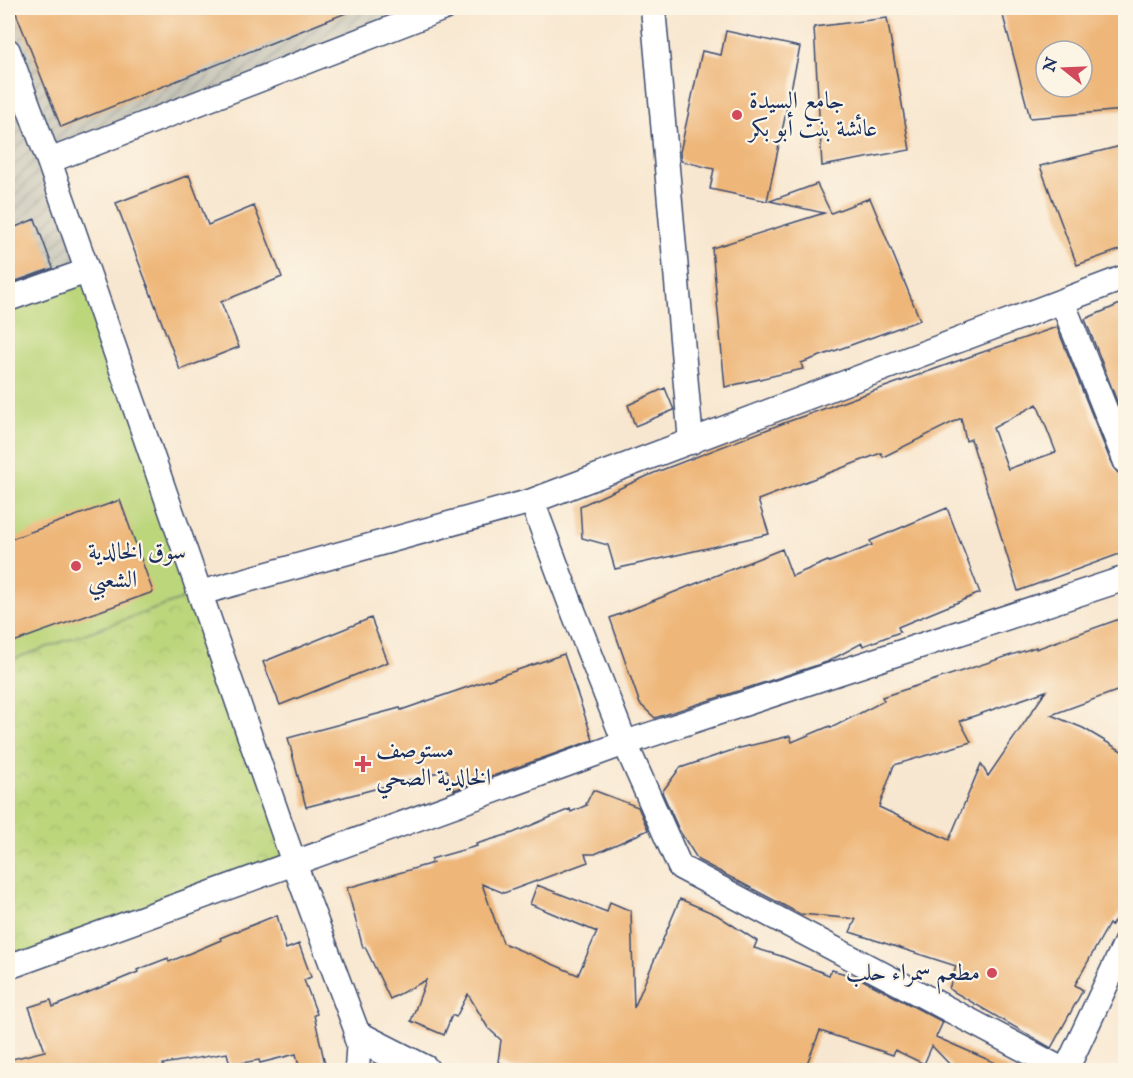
<svg xmlns="http://www.w3.org/2000/svg" width="1133" height="1078" font-family="'IM FELL English',Amiri,serif">
<style>
.industrial{fill:url(#industrial-furrows)}
.grass{fill:#bcd67c;stroke:#6c826d;stroke-width:1.5}
.park{fill:url(#park-crowns);stroke:#6c826d;stroke-width:1.5}
.building{fill:#eeb678;fill-rule:evenodd}
.lines{fill:none;stroke-linecap:round;stroke-linejoin:round}
.minor-casing{stroke:#3c4b6f;stroke-width:27}
.tertiary-casing{stroke:#3c4b6f;stroke-width:33}
.minor{stroke:#fff;stroke-width:24}
.tertiary{stroke:#fff;stroke-width:30}
.poi-dot{fill:#d1495b;stroke:#fcf5e5;stroke-width:2}
.labels{text-anchor:middle;dominant-baseline:central;stroke-width:4.5;stroke-linejoin:round;paint-order:stroke}
.poi-label{font-size:24px;fill:#1b2f5e;stroke:#fcf5e5;text-anchor:start}
</style>
<defs>
<pattern id="industrial-furrows" width="10" height="10" patternUnits="userSpaceOnUse" patternTransform="scale(1.5)"><rect width="10" height="10" fill="#c6c5b8"/><path d="M-1 1l2-2M0 10L10 0M9 11l2-2" fill="none" stroke="#a0a099"/></pattern>
<pattern id="park-crowns" width="20" height="18" patternUnits="userSpaceOnUse" patternTransform="scale(1.5)"><rect width="20" height="18" fill="#bcd67c"/><path d="M2 6a3 3 0 1 1 6 0M12 15a3 3 0 1 1 6 0" fill="none" stroke="#a1b86e"/></pattern>
</defs>
<rect width="100%" height="100%" fill="#fcf5e5"/>
<filter id="ink" filterUnits="userSpaceOnUse"><feTurbulence type="fractalNoise" baseFrequency=".0167" numOctaves="2"/><feDisplacementMap in="SourceGraphic" scale="12" xChannelSelector="R" yChannelSelector="G"/><feConvolveMatrix kernelMatrix="1 2 1 2 8 2 1 2 1" color-interpolation-filters="sRGB"/></filter>
<filter id="wash" filterUnits="userSpaceOnUse"><feTurbulence type="fractalNoise" baseFrequency=".008" numOctaves="4" result="noise"/><feDisplacementMap in="SourceGraphic" scale="24" xChannelSelector="R" yChannelSelector="G"/><feGaussianBlur stdDeviation="1.35" result="paint"/><feColorMatrix in="noise" values="0 0 0 0 0 0 0 0 0 0 0 0 0 0 0 0 0 1.4 0 .05"/><feComposite in="paint" operator="in"/></filter>
<g filter="url(#wash)">
<rect width="100%" height="100%" fill="#f8e7d0"/>
<!-- industrial -->
<path class="industrial" d="M8 8H444L49 161 87 271 8 299Z"/>
<!-- grass -->
<path class="grass" d="M87 271 200 593 8 661V299Z"/>
<!-- park -->
<path class="park" d="M200 593 294 863 8 967V661Z"/>
<g id="blocks">
<!-- building -->
<path class="building" d="M14 8H356V9L61 127Z
M1001 8H1125V110L1030 118ZM1046 51H1082V87H1046Z
M887 18 910 150 822 166 814 27Z
M726 31 800 47 767 201 710 189 714 169 681 161 680 152 702 51 721 55Z
M1125 145V248L1077 265 1040 166Z
M189 175 208 225 254 206 282 277 221 302 239 347 180 370 116 203Z
M817 184 831 213 870 198 920 320 801 363 803 369 725 387 712 248 824 213 770 201Z
M35 219 53 268 8 284V230Z
M1125 302V422L1085 319Z
M1057 327 1113 467 1118 473 1125 476V552L1018 591 971 439 966 441 961 418 883 457 881 453 758 500 769 534 615 569 608 545 582 538 580 506 654 473 784 423 980 353ZM1037 404 1056 452 1008 469 993 428Z
M665 388 674 410 635 426 628 405Z
M120 500 153 592 8 644V540Z
M947 508 980 593 898 627 900 632 863 646 862 643 827 662 655 718 640 704 610 618 782 549 792 576 828 561 829 562 872 545 870 541Z
M1125 617V688L1051 715 1083 728 1125 753V905L1111 926 1109 924 1075 985 1083 990 1051 1048 949 989 956 966 850 932 856 919 800 914 698 860 679 830 662 792 680 768 736 749 790 736 792 742 830 726 831 728 884 701 882 697 1036 647V649ZM1046 691 988 776 981 764 949 840 879 807 894 765 971 742 960 721Z
M371 618 388 662 280 705 263 662Z
M564 654 593 740 454 790 447 770 306 807 288 738 400 708 401 710Z
M593 790 638 807 648 830 595 854H585L588 862 504 893 482 884 503 943 578 975 597 932 530 904 537 885 607 912 610 902 631 911 634 1008 680 899 717 915 757 941 754 948 781 956 829 975 832 970 859 978 943 1022 936 1037 1014 1071H956L932 1046 924 1064 895 1050 893 1055 820 1031 804 1071H522L498 1062 501 1040 488 1028 468 994 456 1017 452 1015 444 1035 411 1021 426 980 390 999 365 947 363 948 347 888 433 863 431 859 477 846 476 844 513 833 570 809 571 812 587 805 586 804Z
M277 915 286 949 299 944 311 977 304 980 317 1014 314 1015 325 1064 300 1070 296 1054 260 1063 259 1060 230 1065 227 1053 163 1064 164 1071H8V1060L45 1051 29 1007 51 1000 53 1007 138 972 137 970 168 958 169 962 221 940 220 938Z"/>
</g>
</g>
<g filter="url(#ink)">
<use href="#blocks" fill-opacity="0" stroke="#3c4b6f" stroke-width="1.5"/>
<g class="lines">
<defs>
<path id="minor" d="M653 8 691 442
M8 51 49 161 294 863 359 1037 357 1070
M49 161 444 8
M8 299 87 271
M1062 301 1126 462
M532 501 574 613 625 743 680 867 1063 1070
M200 593 532 501 1126 277
M8 967 625 743 1126 578
M1066 1070 1126 942"/>
<path id="tertiary" d="M359 1037 424 1070"/>
</defs>
<!-- minor casing -->
<use href="#minor" class="minor-casing"/>
<!-- tertiary casing -->
<use href="#tertiary" class="tertiary-casing"/>
<!-- minor -->
<use href="#minor" class="minor"/>
<!-- tertiary -->
<use href="#tertiary" class="tertiary"/>
</g>
</g>
<!-- markers -->
<g class="poi-dot">
<circle cx="737" cy="115" r="6"/>
<circle cx="76" cy="566" r="6"/>
<path d="M360 755h6v6h6v6h-6v6h-6v-6h-6v-6h6z"/>
<circle cx="992" cy="973" r="6"/>
</g>
<g class="labels">
<!-- poi labels -->
<g class="poi-label">
<text x="749" y="101">جامع السيدة<tspan x="749" dy="28">عائشة بنت أبو بكر</tspan></text>
<text x="88" y="552">سوق الخالدية<tspan x="88" dy="28">الشعبي</tspan></text>
<text x="376" y="750">مستوصف<tspan x="376" dy="28">الخالدية الصحي</tspan></text>
<text x="980" y="973" text-anchor="end">مطعم سمراء حلب</text>
</g>
</g>
<!-- margin -->
<rect width="1133" height="1078" fill="none" stroke="#fcf5e5" stroke-width="30"/>
<!-- north arrow -->
<g transform="translate(1064 69) rotate(288)"><circle r="28" fill="#fcf5e5" stroke="#a2a6af" stroke-width="1.5"/>
<path d="M0-4.5L10 22L0 15L-10 22Z" fill="#d1495b"/>
<text y="-9" font-size="16" font-weight="bold" text-anchor="middle" fill="#1b2f5e">N</text>
</g>
</svg>
